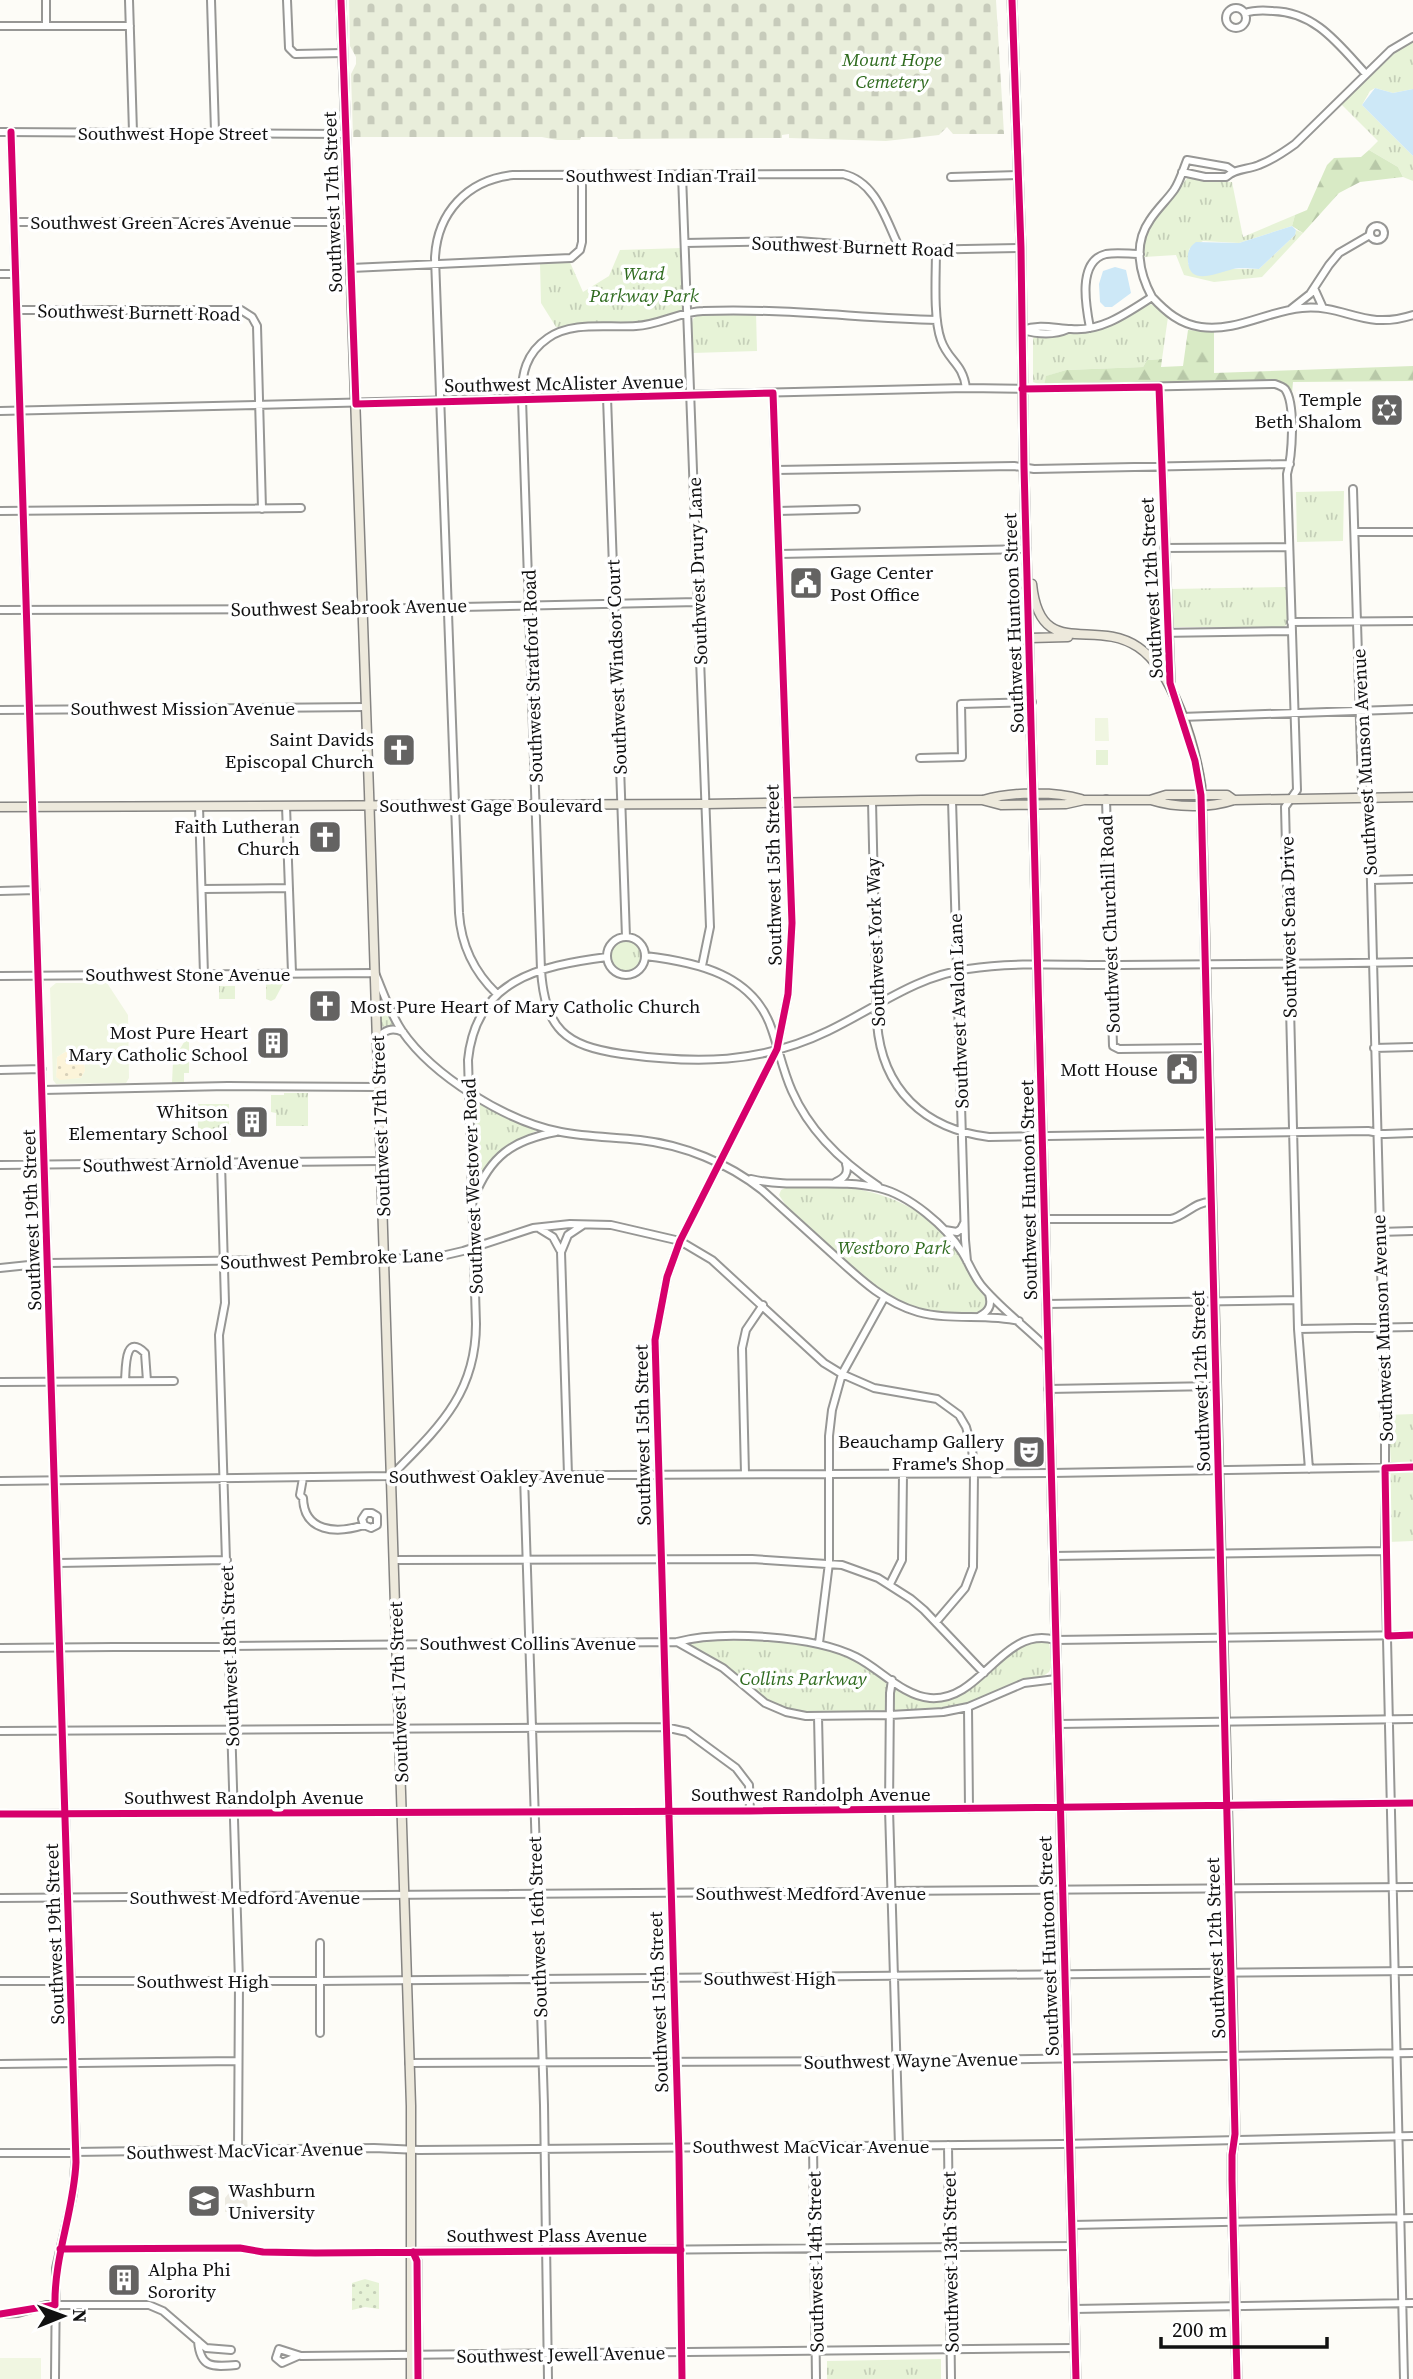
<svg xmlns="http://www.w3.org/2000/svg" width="1413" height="2379" font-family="'Source Serif 4',serif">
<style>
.grass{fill:url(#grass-tufts)}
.forest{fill:url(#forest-firs)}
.sand{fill:url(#sand-dots)}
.cemetery{fill:url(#cemetery-stones)}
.garden{fill:url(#garden-dots)}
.pitch{fill:#f0f6e1;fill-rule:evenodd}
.plaza{fill:#edebe2}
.water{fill:#cde8f7}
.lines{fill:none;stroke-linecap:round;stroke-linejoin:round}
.minor-casing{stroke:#979795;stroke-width:10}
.major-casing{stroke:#858482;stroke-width:11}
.minor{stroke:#fffffe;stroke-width:6}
.major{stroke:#ede9dc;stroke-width:8}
.cycleway-casing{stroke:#fff;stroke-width:11}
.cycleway{stroke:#d6006c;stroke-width:7}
.labels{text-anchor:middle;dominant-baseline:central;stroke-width:7;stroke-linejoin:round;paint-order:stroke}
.park-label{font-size:19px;font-style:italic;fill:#2f6b1f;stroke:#fff}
.street-label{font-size:19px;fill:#111;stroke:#fff}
.poi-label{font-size:19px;fill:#111;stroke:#fff;text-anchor:end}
</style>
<defs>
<pattern id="grass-tufts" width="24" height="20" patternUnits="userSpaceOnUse" patternTransform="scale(1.75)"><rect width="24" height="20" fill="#e7f3d7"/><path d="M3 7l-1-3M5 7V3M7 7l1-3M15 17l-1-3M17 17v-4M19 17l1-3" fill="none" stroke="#c5cfb8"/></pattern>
<pattern id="forest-firs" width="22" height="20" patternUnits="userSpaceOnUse" patternTransform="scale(1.75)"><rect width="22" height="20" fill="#d8eac5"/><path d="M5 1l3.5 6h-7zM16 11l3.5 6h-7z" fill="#b8c8a8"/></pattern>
<pattern id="sand-dots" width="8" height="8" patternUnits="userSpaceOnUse" patternTransform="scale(1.75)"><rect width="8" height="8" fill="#fcf4d9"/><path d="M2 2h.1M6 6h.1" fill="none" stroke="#d7d0b9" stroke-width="1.8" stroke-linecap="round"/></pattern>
<pattern id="cemetery-stones" width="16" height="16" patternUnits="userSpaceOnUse" patternTransform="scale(1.75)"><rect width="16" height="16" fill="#e9eedb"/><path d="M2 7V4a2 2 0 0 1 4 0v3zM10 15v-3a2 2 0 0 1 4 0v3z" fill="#c7cbbb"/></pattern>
<pattern id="garden-dots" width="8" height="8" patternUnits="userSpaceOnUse" patternTransform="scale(1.75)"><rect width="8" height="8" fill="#e7f3d7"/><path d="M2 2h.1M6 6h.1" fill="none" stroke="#c5cfb8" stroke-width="1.8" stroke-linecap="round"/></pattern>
</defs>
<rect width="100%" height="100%" fill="#fdfcf7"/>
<!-- grass -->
<path class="grass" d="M1413 40V89L1393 93 1375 88 1370 91 1362 105 1413 156V181L1403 177 1398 167 1369 150 1378 141 1341 104 1399 49Z
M1188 177 1209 181 1232 182 1243 237 1295 215 1292 226 1239 243 1203 241 1189 249 1188 264 1231 269H1259L1295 235 1296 230 1303 233 1262 277 1214 282 1184 275 1176 255 1144 257 1145 240 1153 222Z
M682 248 683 310 645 321 556 327 541 303 540 263 569 260 583 292 609 276 620 250Z
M1150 303 1168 317 1162 359 1147 360 1143 367 1066 370 1047 376 1044 386 1033 382V339L1034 336 1099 330 1129 317Z
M756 312 757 351 693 353 692 323 693 319 699 313Z
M1344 491 1343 541 1297 542 1296 492Z
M1287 587 1288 623 1284 627H1172L1170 589Z
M1096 750H1108V765H1096Z
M610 956a16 16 0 1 1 32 0a16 16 0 1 1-32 0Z
M266 980H279L283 984 275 999 271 1001 266 999Z
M219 986H235V999H219Z
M380 999H381L393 1025 381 1027Z
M187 1037 189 1038V1073H184V1083H172L173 1061Z
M284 1093H308V1126H276V1113L271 1112V1095H284Z
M475 1102 536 1127 538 1130 507 1145 495 1155 478 1176 475 1174 474 1106Z
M198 1104H229V1132L231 1135H198Z
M838 1186C885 1192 926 1207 954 1248 965 1264 974 1281 987 1297L984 1310 981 1313C962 1313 944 1314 926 1310 871 1298 827 1244 787 1207L779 1195 781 1190 787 1187Z
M1413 1414V1464L1391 1463 1388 1415Z
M1413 1470V1541L1388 1542 1389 1473Z
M689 1641C736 1641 787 1636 832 1651 847 1656 862 1662 875 1671 895 1685 910 1701 936 1701 983 1700 1001 1635 1049 1642L1052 1665 1049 1672 1043 1676 1013 1683 965 1704 927 1710 882 1712H809L786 1708 766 1699 721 1663 688 1646Z
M941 2359V2379H827V2361Z"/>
<!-- forest -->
<path class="forest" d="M1369 150 1398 167 1403 177 1360 182 1339 193 1303 233 1292 226 1295 215 1307 210 1327 165 1334 158 1361 157Z
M1188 330 1214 332V373L1413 366V381L1293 382 1292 393 1287 385 1276 381 1044 386 1046 376 1066 370 1143 367 1147 360 1162 359 1161 367 1183 366Z"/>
<!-- sand -->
<path class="sand" d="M68 1050C81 1051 85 1059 85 1071L81 1078 60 1081 56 1077 57 1057Z"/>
<!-- cemetery -->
<path class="cemetery" d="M349 0H996L1004 134H953L947 127 939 135 886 141 789 138V134L782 135V138L618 139 617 137H581L580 140H557L542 137H353L351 74 356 64V57L350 46Z"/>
<!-- garden -->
<path class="garden" d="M365 2279 379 2283V2309L365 2307 352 2310V2283Z"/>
<!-- pitch -->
<path class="pitch" d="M1095 718H1108L1109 741H1095Z
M56 983H107L128 1015 129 1078 126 1083 56 1084 53 1080 50 988ZM68 1050C81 1051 85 1059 85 1071L81 1078 60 1080 56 1077 57 1057Z
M0 2358H41V2379H0Z"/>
<!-- plaza -->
<path class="plaza" d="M229 2193H238L239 2198H247L248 2212H225V2208H228L225 2207V2198Z"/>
<!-- water -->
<path class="water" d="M1375 88 1393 93 1413 89V156L1362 105Z
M1292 226 1296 230 1295 235 1259 269C1249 269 1239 267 1230 270 1216 273 1190 286 1188 262 1187 253 1189 247 1196 242L1239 243Z
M1115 267 1126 270 1131 293 1112 307H1105L1100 302 1099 284 1103 271Z"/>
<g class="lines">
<defs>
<path id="minor" d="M46 0V26
M129 0 133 132
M211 0 215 132
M287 0 289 48 295 54 343 53
M1226 18a10 10 0 1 1 20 0a10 10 0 1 1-20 0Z
M1245 13C1254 10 1263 10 1273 11 1316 12 1339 45 1366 74
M0 26H130
M0 132 346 134
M11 132 76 2152 73 2194 56 2268 55 2379
M1182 172 1205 177H1226C1236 168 1247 170 1259 165 1272 160 1284 152 1295 144L1391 50 1413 37
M682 175 710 927 702 966
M951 177 1019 175
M14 222H349
M1370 233a7 7 0 1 1 14 0a7 7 0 1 1-14 0Z
M685 243 798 241 912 250 1021 248
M936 250C936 274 933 318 941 340 948 361 963 363 966 388
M351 268 571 258 580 250 582 242V176
M0 274H16
M1314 288 1323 308
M1152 297C1139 273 1133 244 1150 220 1157 209 1167 200 1174 190 1180 181 1183 170 1187 160L1227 167 1233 171
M1291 309 1310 294 1329 265 1339 253 1370 235
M17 310H241L252 317 257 326 262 509
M937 320C859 318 782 308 703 311 682 311 659 325 636 326 607 328 572 321 548 338 526 353 521 374 522 399L541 970C545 1029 565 1046 622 1054 696 1064 760 1064 828 1031 874 1009 916 976 968 969 1015 962 1064 965 1111 965 1212 964 1312 964 1413 962
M1090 328C1086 307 1077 261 1106 254 1117 252 1129 254 1140 254
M1022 330C1039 324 1053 328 1071 329 1101 332 1127 313 1152 297 1166 312 1180 324 1201 327 1236 332 1268 311 1302 308 1346 304 1363 331 1413 315
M1022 330C1037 334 1055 335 1068 329
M1159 387 1171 685
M607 397 626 937
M0 411 966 388 1035 389 1275 384C1278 385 1283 387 1285 389 1296 404 1292 457 1287 474L1297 790 1285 807 1298 1329 1309 1469
M776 470 1014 466 1034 469 1290 464
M1353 489 1362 789 1369 806 1385 1422V1551L1404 2379
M0 511 301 508
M778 511 856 509
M1355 532H1413
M1164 548 1289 547
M779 554 1027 549
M0 610 363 609 698 602
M1291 622 1413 621
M1159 633 1291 631
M0 710 366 707
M1181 717 1413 709
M920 758 962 757 961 704 1032 702
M1106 799 1113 1046 1119 1049 1207 1048
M952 800 965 1240 967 1261
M872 801 877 1023C882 1089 924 1129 989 1137L1368 1131 1385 1134 1413 1133
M199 806 204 975
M286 806 292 973
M1371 880 1413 879
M202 889 289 888
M0 891 36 890
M607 956a19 19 0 1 1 38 0a19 19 0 1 1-38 0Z
M645 956C696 962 754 974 772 1030 779 1050 783 1071 792 1091 810 1132 842 1162 878 1186
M0 976 375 973C383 992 390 1013 402 1031 433 1076 507 1122 561 1132 587 1137 614 1137 640 1140 684 1145 728 1163 762 1190 783 1209 805 1229 826 1248 854 1273 880 1301 918 1312 951 1321 986 1313 1019 1321
M497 994C474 972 461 944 459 913L435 258C437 213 467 180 513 175L843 174C877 182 886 221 900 249
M377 1038C385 1030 392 1027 403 1032
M1374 1048 1413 1047
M0 1070 42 1069
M43 1090 228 1086 379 1087
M221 1163 225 1303 219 1335 239 1981 238 2151
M0 1165 381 1161
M751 1179C793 1189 837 1178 879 1188 909 1195 946 1226 962 1252 969 1263 973 1275 981 1285 1000 1308 1026 1327 1047 1348
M836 1182C844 1178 849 1174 846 1164
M474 1198C490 1156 513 1140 556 1132
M1044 1219H1171C1185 1216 1196 1201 1211 1202
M540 1229 553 1237 560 1250
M945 1230 957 1232 961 1229 964 1223
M1379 1232 1413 1231
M0 1268 48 1263 433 1258 463 1251 533 1228 570 1224 611 1225 680 1241 712 1260 824 1363 842 1374 874 1388 937 1399 959 1415 966 1427 972 1448 974 1473 973 1567 965 1588 936 1622
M1046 1304 1297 1300
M980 1316C990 1311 992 1304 989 1294
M1298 1329 1413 1327
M125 1381C126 1370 124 1332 145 1353L147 1381
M0 1382 174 1381
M1048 1389 1216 1386
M745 1474 742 1348 746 1330 763 1305
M568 1475 561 1252 568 1235 583 1225
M391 1476C437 1429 476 1395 476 1324L468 1060C476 980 538 966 607 957
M524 1476 544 2105 548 2379
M303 1478 300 1495 303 1498C304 1532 336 1534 364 1525L371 1528 377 1525V1516L372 1513H366L362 1519 364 1525
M0 1481 391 1476 1051 1473 1413 1467
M1053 1556 1385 1551
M394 1560 752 1559 842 1565 878 1578 911 1599 924 1610 984 1673
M58 1563 227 1560
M890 1584 902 1560 903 1474
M677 1642 723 1668 765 1703 786 1712 806 1716 890 1715 943 1712 968 1707 1024 1683 1056 1679
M819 1643 829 1563V1436L832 1410 842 1374 884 1298
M0 1648 677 1642C721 1630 816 1636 856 1657 880 1669 903 1696 930 1698 982 1702 1002 1625 1055 1640L1413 1635
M892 1680 890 1693 889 1809 899 2146
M968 1707 969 1809
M818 1716 820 1809
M1058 1724 1413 1719
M0 1731 665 1727 687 1732 736 1768 749 1785 750 1811
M0 1814 750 1811 1413 1803
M0 1898 1413 1887
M0 1981H320L1413 1971
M320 2033V1943
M409 2063 896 2061 1413 2053
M0 2064 237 2061
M813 2145 816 2379
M948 2145 951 2379
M0 2153 374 2148 419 2150 1061 2144 1413 2136
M1072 2225 1413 2218
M413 2252 1073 2246
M1074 2309 1413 2303
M0 2314 18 2313 46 2305H149L163 2311 206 2348 231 2350
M198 2341C200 2368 212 2367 236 2365
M298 2356 282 2363 276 2358 279 2349 301 2356 1075 2348
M682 2379 679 2155 655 1340 667 1277 680 1241 777 1049 788 994 792 923 773 393"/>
<path id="major" d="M341 0 369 792 411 2106V2379
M1012 0 1021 248 1024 467 1076 2379
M1032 584C1040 662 1093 617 1138 647 1173 670 1195 746 1201 786L1232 1979 1235 2134 1232 2155V2180L1237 2379
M1030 638 1068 637
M1150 656H1162L1167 641
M983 800C1011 792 1054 791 1081 799
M1151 800C1176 808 1210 808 1234 800L1413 797
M0 807 706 804 922 800H982L1001 805 1066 804 1084 800H1150L1166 795H1227L1234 800
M413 2252 417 2261 418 2379"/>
</defs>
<!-- minor casing -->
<use href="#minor" class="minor-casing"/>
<!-- major casing -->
<use href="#major" class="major-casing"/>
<!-- minor -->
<use href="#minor" class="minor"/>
<!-- major -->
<use href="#major" class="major"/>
<defs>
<path id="cycleway" d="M341 0 356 404 773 393 792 923 788 994 777 1049 680 1241 667 1277 655 1340 679 2155 682 2379
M1012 0 1021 248 1024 467 1076 2379
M1022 389 1159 387 1170 683 1195 761 1201 795 1232 2014 1235 2134 1232 2155V2180L1237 2379
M1413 1467 1385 1468 1388 1636 1413 1635
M0 1814 750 1811 1413 1803
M60 2249 240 2248 263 2252 315 2253 681 2250
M413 2252 417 2261 418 2379
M0 2314 55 2305C54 2256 74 2211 76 2162L11 132"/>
</defs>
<!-- cycleway casing -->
<use href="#cycleway" class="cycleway-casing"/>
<!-- cycleway -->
<use href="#cycleway" class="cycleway"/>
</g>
<!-- icons -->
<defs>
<symbol id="synagogue-square" viewBox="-11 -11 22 22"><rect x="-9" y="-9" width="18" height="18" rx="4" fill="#646362" stroke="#fff"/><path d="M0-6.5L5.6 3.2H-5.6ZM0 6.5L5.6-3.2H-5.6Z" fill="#fff"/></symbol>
<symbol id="civic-square" viewBox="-11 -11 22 22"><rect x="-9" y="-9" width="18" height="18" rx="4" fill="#646362" stroke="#fff"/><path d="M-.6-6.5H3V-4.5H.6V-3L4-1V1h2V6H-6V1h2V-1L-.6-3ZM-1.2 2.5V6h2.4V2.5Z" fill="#fff"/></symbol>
<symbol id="church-square" viewBox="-11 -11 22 22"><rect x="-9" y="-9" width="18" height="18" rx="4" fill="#646362" stroke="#fff"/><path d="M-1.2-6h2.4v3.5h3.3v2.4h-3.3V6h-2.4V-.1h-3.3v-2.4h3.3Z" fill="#fff"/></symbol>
<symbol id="building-square" viewBox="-11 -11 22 22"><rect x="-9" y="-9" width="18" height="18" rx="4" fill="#646362" stroke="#fff"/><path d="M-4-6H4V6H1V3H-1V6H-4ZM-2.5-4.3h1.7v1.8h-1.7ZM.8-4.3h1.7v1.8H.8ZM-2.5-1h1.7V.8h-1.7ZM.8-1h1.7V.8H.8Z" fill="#fff"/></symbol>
<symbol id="theatre-square" viewBox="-11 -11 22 22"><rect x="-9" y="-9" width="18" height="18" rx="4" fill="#646362" stroke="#fff"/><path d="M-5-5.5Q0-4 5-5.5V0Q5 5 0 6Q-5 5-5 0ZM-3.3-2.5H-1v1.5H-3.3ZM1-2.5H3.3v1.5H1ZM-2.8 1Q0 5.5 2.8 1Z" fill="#fff"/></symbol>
<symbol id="university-square" viewBox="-11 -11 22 22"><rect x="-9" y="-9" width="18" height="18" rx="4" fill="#646362" stroke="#fff"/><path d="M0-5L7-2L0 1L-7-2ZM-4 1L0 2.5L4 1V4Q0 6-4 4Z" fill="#fff"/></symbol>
</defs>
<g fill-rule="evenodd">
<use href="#synagogue-square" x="1368" y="391" width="38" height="38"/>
<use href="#civic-square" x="787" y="564" width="38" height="38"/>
<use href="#church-square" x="380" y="731" width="38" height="38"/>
<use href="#church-square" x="306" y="818" width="38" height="38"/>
<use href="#church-square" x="306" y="987" width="38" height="38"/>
<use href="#building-square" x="254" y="1024" width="38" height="38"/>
<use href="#civic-square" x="1163" y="1050" width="38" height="38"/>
<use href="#building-square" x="233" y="1103" width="38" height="38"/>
<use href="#theatre-square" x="1010" y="1433" width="38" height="38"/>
<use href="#university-square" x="185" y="2182" width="38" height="38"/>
<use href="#building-square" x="105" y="2261" width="38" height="38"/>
</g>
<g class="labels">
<!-- park labels -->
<g class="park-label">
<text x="892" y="59">Mount Hope<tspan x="892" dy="22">Cemetery</tspan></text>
<text x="644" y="273">Ward<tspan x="644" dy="22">Parkway Park</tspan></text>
<text x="894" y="1247">Westboro Park</text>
<text x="803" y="1678">Collins Parkway</text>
</g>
<!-- street labels -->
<g class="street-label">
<text x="173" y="133">Southwest Hope Street</text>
<text x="661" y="175">Southwest Indian Trail</text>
<text transform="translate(332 202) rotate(-92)">Southwest 17th Street</text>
<text x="161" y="222">Southwest Green Acres Avenue</text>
<text transform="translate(853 246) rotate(2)">Southwest Burnett Road</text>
<text transform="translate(139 312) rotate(1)">Southwest Burnett Road</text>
<text transform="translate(564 383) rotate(-1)">Southwest McAlister Avenue</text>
<text transform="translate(697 571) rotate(-92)">Southwest Drury Lane</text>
<text transform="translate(1151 588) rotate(-93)">Southwest 12th Street</text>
<text transform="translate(349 607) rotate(-1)">Southwest Seabrook Avenue</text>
<text transform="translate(1013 623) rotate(-92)">Southwest Huntoon Street</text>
<text transform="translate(616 667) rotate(-92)">Southwest Windsor Court</text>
<text transform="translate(532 676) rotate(-92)">Southwest Stratford Road</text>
<text x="183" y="708">Southwest Mission Avenue</text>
<text transform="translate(1364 762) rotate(-93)">Southwest Munson Avenue</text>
<text x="491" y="805">Southwest Gage Boulevard</text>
<text transform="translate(773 875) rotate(-91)">Southwest 15th Street</text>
<text transform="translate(1109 924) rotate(-92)">Southwest Churchill Road</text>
<text transform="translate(1288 927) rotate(-91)">Southwest Sena Drive</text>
<text transform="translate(875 942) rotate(-92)">Southwest York Way</text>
<text x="188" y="974">Southwest Stone Avenue</text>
<text transform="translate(958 1011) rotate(-92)">Southwest Avalon Lane</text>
<text transform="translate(380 1126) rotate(-92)">Southwest 17th Street</text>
<text transform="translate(191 1163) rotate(-1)">Southwest Arnold Avenue</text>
<text transform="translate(472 1186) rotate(-92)">Southwest Westover Road</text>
<text transform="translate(1028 1190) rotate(-91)">Southwest Huntoon Street</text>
<text transform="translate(31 1220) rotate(-92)">Southwest 19th Street</text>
<text transform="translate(332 1258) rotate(-2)">Southwest Pembroke Lane</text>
<text transform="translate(1382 1328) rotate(-92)">Southwest Munson Avenue</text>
<text transform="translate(1200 1381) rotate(-92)">Southwest 12th Street</text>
<text transform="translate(642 1435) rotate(-91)">Southwest 15th Street</text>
<text x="497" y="1476">Southwest Oakley Avenue</text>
<text x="528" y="1643">Southwest Collins Avenue</text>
<text transform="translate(229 1656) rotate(-92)">Southwest 18th Street</text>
<text transform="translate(398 1692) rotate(-92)">Southwest 17th Street</text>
<text x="811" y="1794">Southwest Randolph Avenue</text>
<text x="244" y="1797">Southwest Randolph Avenue</text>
<text x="811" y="1893">Southwest Medford Avenue</text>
<text x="245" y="1897">Southwest Medford Avenue</text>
<text transform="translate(537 1927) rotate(-92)">Southwest 16th Street</text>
<text transform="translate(54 1934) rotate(-92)">Southwest 19th Street</text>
<text transform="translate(1048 1946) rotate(-92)">Southwest Huntoon Street</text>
<text transform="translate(1215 1948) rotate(-92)">Southwest 12th Street</text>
<text x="770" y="1978">Southwest High</text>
<text x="203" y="1981">Southwest High</text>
<text transform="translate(658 2002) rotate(-92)">Southwest 15th Street</text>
<text transform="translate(911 2060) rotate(-1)">Southwest Wayne Avenue</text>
<text x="811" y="2146">Southwest MacVicar Avenue</text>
<text transform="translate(245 2150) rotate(-1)">Southwest MacVicar Avenue</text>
<text x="547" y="2235">Southwest Plass Avenue</text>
<text transform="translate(815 2262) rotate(-91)">Southwest 14th Street</text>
<text transform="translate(950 2262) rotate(-91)">Southwest 13th Street</text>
<text transform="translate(561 2354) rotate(-1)">Southwest Jewell Avenue</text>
</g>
<!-- poi labels -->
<g class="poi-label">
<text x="1362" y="399">Temple<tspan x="1362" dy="22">Beth Shalom</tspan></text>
<text x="830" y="572" text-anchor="start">Gage Center<tspan x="830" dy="22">Post Office</tspan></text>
<text x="374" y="739">Saint Davids<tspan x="374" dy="22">Episcopal Church</tspan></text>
<text x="300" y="826">Faith Lutheran<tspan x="300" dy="22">Church</tspan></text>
<text x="350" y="1006" text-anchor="start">Most Pure Heart of Mary Catholic Church</text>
<text x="248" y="1032">Most Pure Heart<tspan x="248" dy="22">Mary Catholic School</tspan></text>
<text x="1158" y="1069">Mott House</text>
<text x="228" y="1111">Whitson<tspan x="228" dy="22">Elementary School</tspan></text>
<text x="1004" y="1441">Beauchamp Gallery<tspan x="1004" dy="22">Frame's Shop</tspan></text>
<text x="228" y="2190" text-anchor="start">Washburn<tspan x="228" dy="22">University</tspan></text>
<text x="148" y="2269" text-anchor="start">Alpha Phi<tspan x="148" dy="22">Sorority</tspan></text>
</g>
</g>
<!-- north arrow -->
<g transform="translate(63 2316) rotate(89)" stroke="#ffffff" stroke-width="5" paint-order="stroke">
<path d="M0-5L12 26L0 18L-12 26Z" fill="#111111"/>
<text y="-10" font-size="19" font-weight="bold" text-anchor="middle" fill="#111111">N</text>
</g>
<!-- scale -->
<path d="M1161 2337v10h166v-10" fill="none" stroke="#111111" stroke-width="3.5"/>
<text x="1172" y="2337" font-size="21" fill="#111111" stroke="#ffffff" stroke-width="5" paint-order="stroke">200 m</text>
</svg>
